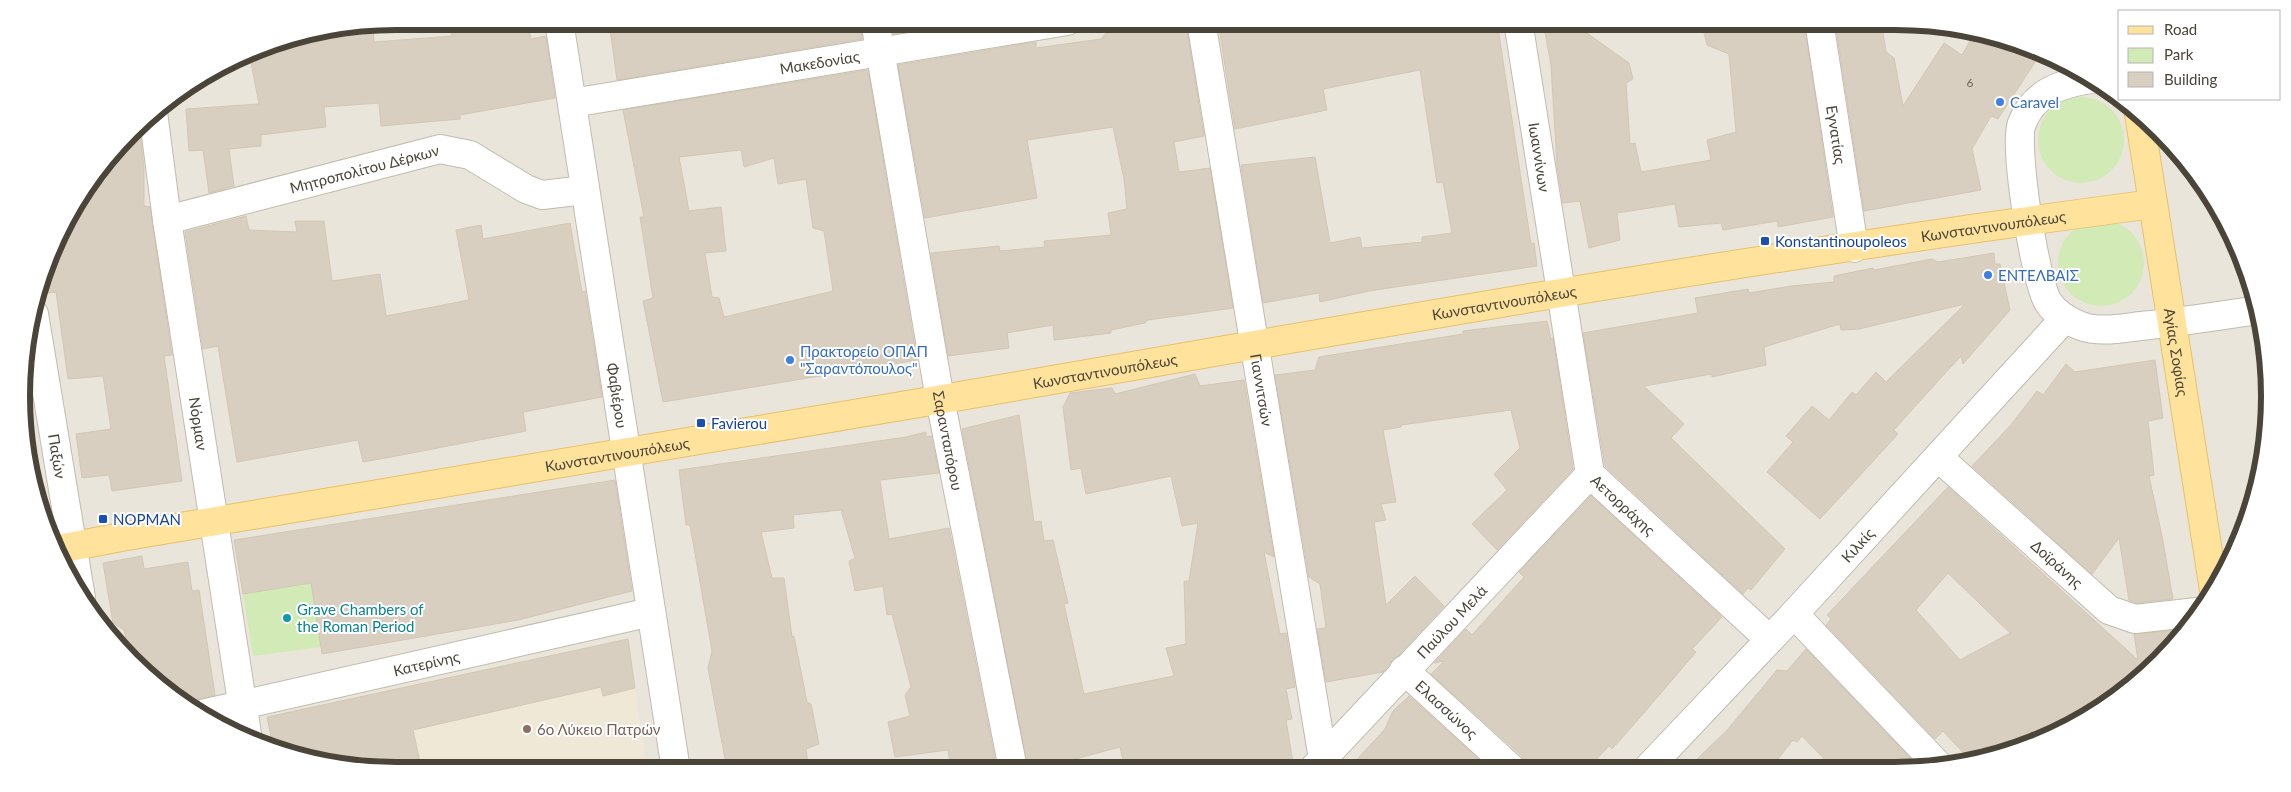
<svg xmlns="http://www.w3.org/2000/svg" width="2291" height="792" font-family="Lato,sans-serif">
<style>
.residential{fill:#eae5da}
.education{fill:#efe8d6}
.green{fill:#d2eab5}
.building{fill:#d8cfc1;stroke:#d3c7b4;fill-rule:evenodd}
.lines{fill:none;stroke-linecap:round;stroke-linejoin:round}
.minor-casing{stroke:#c2bbae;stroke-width:30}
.major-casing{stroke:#e6c16a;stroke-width:30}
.minor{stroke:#fff;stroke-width:28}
.major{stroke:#ffe39c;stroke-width:28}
.shop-dot{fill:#3f7fe0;stroke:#fff;stroke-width:2}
.transit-dot{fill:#1a4fb4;stroke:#fff;stroke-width:2}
.culture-dot{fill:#0f9aa8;stroke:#fff;stroke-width:2}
.education-dot{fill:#8d6e63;stroke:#fff;stroke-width:2}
.labels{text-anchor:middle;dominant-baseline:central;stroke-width:4;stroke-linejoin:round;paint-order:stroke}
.number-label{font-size:12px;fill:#6e675b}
.street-label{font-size:15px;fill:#4b4439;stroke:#fff}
.shop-label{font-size:15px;fill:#366cbe;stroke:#fff;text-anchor:start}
.transit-label{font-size:15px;fill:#164399;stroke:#fff;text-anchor:start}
.culture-label{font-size:15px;fill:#0d838f;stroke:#fff;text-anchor:start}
.education-label{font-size:15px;fill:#785e54;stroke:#fff;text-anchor:start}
.rim{fill:none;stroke:#4b4439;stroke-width:6}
</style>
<rect width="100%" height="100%" fill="#f6f3ec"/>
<!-- residential -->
<path class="residential" d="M396 21H1895L1992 34 2060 60 2120 97V99H2123L2177 149 2219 208 2250 275 2266 347 2269 420 2257 493 2219 584 2142 678 2060 732 1944 768 396 771 299 758 188 707 131 661 85 604 34 493 22 420 24 347 60 230 99 168 149 114 253 50 323 28Z"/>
<!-- education -->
<path class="education" d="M628 639 647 770 422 771 404 688Z"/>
<!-- green -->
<path class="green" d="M2038 140a43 43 0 1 1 86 0a43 43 0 1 1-86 0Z
M2058 263a43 43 0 1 1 86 0a43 43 0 1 1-86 0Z
M311 583 321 647 253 656 243 594Z"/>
<!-- building -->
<path class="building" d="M609 21H860L862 39 617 80Z
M891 21H970L893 34Z
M1218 21H1497L1531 244 1534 243 1537 266 1369 291 1320 302 1319 293 1263 303 1241 165 1315 157 1330 243 1360 237 1362 248 1422 242V237L1452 233 1443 182 1437 183 1420 70 1323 89 1327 110 1235 129Z
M1543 21H1570L1629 63 1633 79 1626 83 1630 144 1635 143 1641 172 1711 160 1707 140 1736 132 1729 54 1707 45 1701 21H1804L1833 217 1778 227 1777 221 1723 230 1721 223 1679 227 1675 204 1617 213 1620 240 1589 248 1580 201 1563 203 1557 165 1551 65Z
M1835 21H1881L1886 52 1894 58 1903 106 1944 43 1962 55 1975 32 1992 34 2041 53 1998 119 1991 116 1972 149 1981 190 1864 211Z
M528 23 531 39 546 36 555 98 460 115V119L381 126 379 103 324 107 326 127 261 135V146L229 149 234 186 209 193 203 150 189 151 186 109 259 104 249 52 253 50 319 30 373 26 374 42 452 36 450 29 485 25V31Z
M1176 23 1187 30 1204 136 1174 142 1179 172 1210 168 1233 308 1148 320 1145 323 1111 330V333L1054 340 1053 325 1007 333 1009 348 948 356 931 253 999 246 1000 251 1045 247 1044 241 1111 235 1108 213 1127 209 1124 179 1113 127 1027 140 1037 198 925 218 898 65 1036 42V48L1101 39 1106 33Z
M868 70 917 360 663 402 643 301 653 298 640 217H644L623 110ZM741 150 744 167 774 158 778 184 806 179 813 228 824 231 833 291 724 317 719 298 712 297 705 253 726 251 721 207 689 211 679 157Z
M139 125 144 168V206L150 207 172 355 164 356 182 481 112 491 109 475 82 478 76 434 111 429 103 376 68 379 56 292 41 294 60 230 99 168Z
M246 216 249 230 297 232 295 221H324L332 281 380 274 386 316 469 300 456 230 481 225 483 239 570 223 582 292 585 291 602 397 523 412 526 431 391 457 363 462 358 440 237 462 218 346 203 349 185 232Z
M1994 253 1995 264H2000L2010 310 1963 364 1961 356 1919 402 1894 430 1898 434 1820 519 1767 472 1793 442 1786 436 1812 406 1829 420 1852 392 1856 395 1876 372 1886 382 1965 304 1859 329 1841 330 1840 324 1764 347 1766 365 1712 377V374L1644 386 1684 424 1671 438 1785 549 1751 590 1748 588 1743 594 1605 466 1583 333 1698 313 1695 298 1748 289 1749 293 1791 286 1834 282V276L1873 268 1874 270 1932 259 1938 262Z
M1547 321 1551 339 1553 338 1573 469 1497 550 1472 524 1507 490 1494 474 1520 448 1511 410 1401 425V427L1383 430 1396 502 1381 504 1386 520 1374 522 1386 605 1415 576 1444 606 1383 672 1326 682 1317 629 1326 628 1320 584 1309 577 1275 375 1315 370 1319 357 1463 334V331Z
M2155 360 2163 418 2148 421 2154 475 2149 476 2162 536 2173 599 2137 603 2129 600 2119 538 2092 574 1972 466 2010 426 2037 391 2043 395 2066 364 2075 372Z
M1195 374 1200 386 1244 380 1274 557 1264 552 1280 634 1286 633 1295 687 1286 689 1292 719 1286 720 1294 769H1125L1120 747 1064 762 1066 769H1028L962 429 1019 415 1034 522 1041 521 1044 541 1053 540 1068 603 1064 604 1084 694 1174 676 1166 648 1186 644 1184 581H1189L1198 523 1182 526 1171 476 1086 494 1081 468 1071 470 1063 407 1070 393 1112 388 1115 394Z
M926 432V437L931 436 939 473 880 480 889 539 949 528 997 769 951 770 948 750 895 757 888 722 910 716 905 695 911 687 892 614 887 615 883 586 855 591 849 561 855 558 841 510 793 515 794 528 761 532 772 578H784L792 637 794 636 807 702 811 704 819 744 806 749 809 770H727L708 668 712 651 690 525H686L679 470 906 437Z
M615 480 632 591 518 620 322 654 311 583 243 594 234 540Z
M1948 487 2138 660 2134 634 2178 630V634L2142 678 2060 732 1970 760 1943 731 1935 739 1826 625 1831 619 1827 615ZM1948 573 2010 633 1960 660 1916 610Z
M1591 496 1722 617 1692 649 1696 652 1637 721 1612 749 1609 746 1588 768H1526L1522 756 1431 674 1444 661 1434 663 1466 629 1472 635 1524 577 1519 572Z
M142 556 144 569 188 562 192 591 199 590 215 695 198 699 192 702 188 708 131 661 124 630 113 623 103 563Z
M628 639 635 688 603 696 601 687 413 730 422 771H396L299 758 273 746 267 717Z
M1806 649 1913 761 1906 768H1833L1802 736 1797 742 1793 740 1771 768H1688L1728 729 1777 670 1787 671Z
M1409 696 1488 768 1348 769 1385 729 1393 711Z"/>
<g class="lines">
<defs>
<g id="minor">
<path id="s1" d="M559 21 676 770"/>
<path id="s2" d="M875 21 940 399 1013 769"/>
<path id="s3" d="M1201 21 1323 759"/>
<path id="s4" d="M1518 21 1590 474 1769 639"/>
<path id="s5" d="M1819 21 1854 248"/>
<path d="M2092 79C2062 83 2034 92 2022 123 2013 145 2035 280 2048 302 2055 313 2068 321 2081 326 2100 333 2122 328 2141 326 2180 322 2219 316 2258 310"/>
<path id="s6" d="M572 103 1067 21"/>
<path id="s7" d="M153 112 167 220 247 734"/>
<path id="s8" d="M167 220 440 149 470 155 526 189 542 195 585 190"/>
<path id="s9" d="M34 314 81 598"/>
<path id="s10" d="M1938 457 2109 610 2135 619 2197 612"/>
<path d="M1794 614 1941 768"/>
<path id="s11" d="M1404 670 1511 768"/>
<path id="s12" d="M202 714 651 612"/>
<path id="s13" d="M1314 768 1590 474"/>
<path id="s14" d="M1648 768 1794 614 2065 318"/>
</g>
<g id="major">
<path id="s15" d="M2139 114 2214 590"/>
<path id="s16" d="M59 549 121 537C393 491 666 447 937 400 1342 330 1746 257 2153 204"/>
</g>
</defs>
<!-- minor casing -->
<use href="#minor" class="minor-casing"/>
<!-- major casing -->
<use href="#major" class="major-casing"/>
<!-- minor -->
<use href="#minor" class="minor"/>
<!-- major -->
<use href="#major" class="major"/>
</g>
<!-- markers -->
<g class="shop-dot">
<circle cx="2000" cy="102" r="5"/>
<circle cx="1988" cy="275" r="5"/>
<circle cx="790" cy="360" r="5"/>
</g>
<g class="transit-dot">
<rect x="1760" y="236" width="10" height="10" rx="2.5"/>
<rect x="696" y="418" width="10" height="10" rx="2.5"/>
<rect x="98" y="514" width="10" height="10" rx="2.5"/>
</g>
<circle class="culture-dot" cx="287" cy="618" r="5"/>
<circle class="education-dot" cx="527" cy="729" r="5"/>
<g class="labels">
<!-- number labels -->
<g class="number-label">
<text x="1970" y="82">6</text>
</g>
<!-- street labels -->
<g class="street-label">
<text stroke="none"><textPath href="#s6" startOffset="251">Μακεδονίας</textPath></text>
<text stroke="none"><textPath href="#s5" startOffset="115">Εγνατίας</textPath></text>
<text stroke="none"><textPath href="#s4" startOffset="138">Ιωαννίνων</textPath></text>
<text stroke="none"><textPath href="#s8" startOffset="204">Μητροπολίτου Δέρκων</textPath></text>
<text stroke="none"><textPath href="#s16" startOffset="1961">Κωνσταντινουπόλεως</textPath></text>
<text stroke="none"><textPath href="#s16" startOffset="1466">Κωνσταντινουπόλεως</textPath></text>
<text stroke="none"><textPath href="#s15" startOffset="241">Αγίας Σοφίας</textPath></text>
<text stroke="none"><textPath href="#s16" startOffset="1061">Κωνσταντινουπόλεως</textPath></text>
<text stroke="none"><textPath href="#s3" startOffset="374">Γιαννιτσών</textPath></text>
<text stroke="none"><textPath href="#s1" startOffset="379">Φαβιέρου</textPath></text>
<text stroke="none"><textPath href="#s7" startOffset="315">Νόρμαν</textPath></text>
<text stroke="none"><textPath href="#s2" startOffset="426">Σαρανταπόρου</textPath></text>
<text stroke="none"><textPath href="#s16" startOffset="566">Κωνσταντινουπόλεως</textPath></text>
<text stroke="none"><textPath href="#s9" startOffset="144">Παξών</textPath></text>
<text stroke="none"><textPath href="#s4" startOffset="504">Αετορράχης</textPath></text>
<text stroke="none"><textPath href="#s14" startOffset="306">Κιλκίς</textPath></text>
<text stroke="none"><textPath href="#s10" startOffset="160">Δοϊράνης</textPath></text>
<text stroke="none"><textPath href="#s13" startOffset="201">Παύλου Μελά</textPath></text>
<text stroke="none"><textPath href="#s12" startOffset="230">Κατερίνης</textPath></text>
<text stroke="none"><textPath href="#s11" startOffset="58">Ελασσώνος</textPath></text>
</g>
<!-- shop labels -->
<g class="shop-label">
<text x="2010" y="102">Caravel</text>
<text x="1998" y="275">ΕΝΤΕΛΒΑΙΣ</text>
<text x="800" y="351">Πρακτορείο ΟΠΑΠ<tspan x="800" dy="17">"Σαραντόπουλος"</tspan></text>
</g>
<!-- transit labels -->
<g class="transit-label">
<text x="1775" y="241">Konstantinoupoleos</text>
<text x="711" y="423">Favierou</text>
<text x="113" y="519">ΝΟΡΜΑΝ</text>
</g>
<!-- culture labels -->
<g class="culture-label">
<text x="297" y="609">Grave Chambers of<tspan x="297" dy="17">the Roman Period</tspan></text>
</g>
<!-- education labels -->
<g class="education-label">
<text x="537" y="729">6ο Λύκειο Πατρών</text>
</g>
</g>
<!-- crop -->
<path d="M0 0H2291V792H0ZM396 30H1895A366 366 0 0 1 2261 396V396A366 366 0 0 1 1895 762H396A366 366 0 0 1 30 396V396A366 366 0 0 1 396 30Z" fill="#fff" fill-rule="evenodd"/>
<path class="rim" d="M396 30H1895A366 366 0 0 1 2261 396V396A366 366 0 0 1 1895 762H396A366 366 0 0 1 30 396V396A366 366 0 0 1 396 30Z"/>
<!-- legend -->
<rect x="2118" y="10" width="162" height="90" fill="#ffffff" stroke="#b7b4b0"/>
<rect x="2128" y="26" width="25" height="8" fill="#ffe39c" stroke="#b7b4b0"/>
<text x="2164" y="35" font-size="15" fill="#4b4439">Road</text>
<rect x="2128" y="48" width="25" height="15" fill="#d2eab5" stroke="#b7b4b0"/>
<text x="2164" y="60" font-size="15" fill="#4b4439">Park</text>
<rect x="2128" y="72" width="25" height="15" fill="#d8cfc1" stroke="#b7b4b0"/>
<text x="2164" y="85" font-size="15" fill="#4b4439">Building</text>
</svg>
